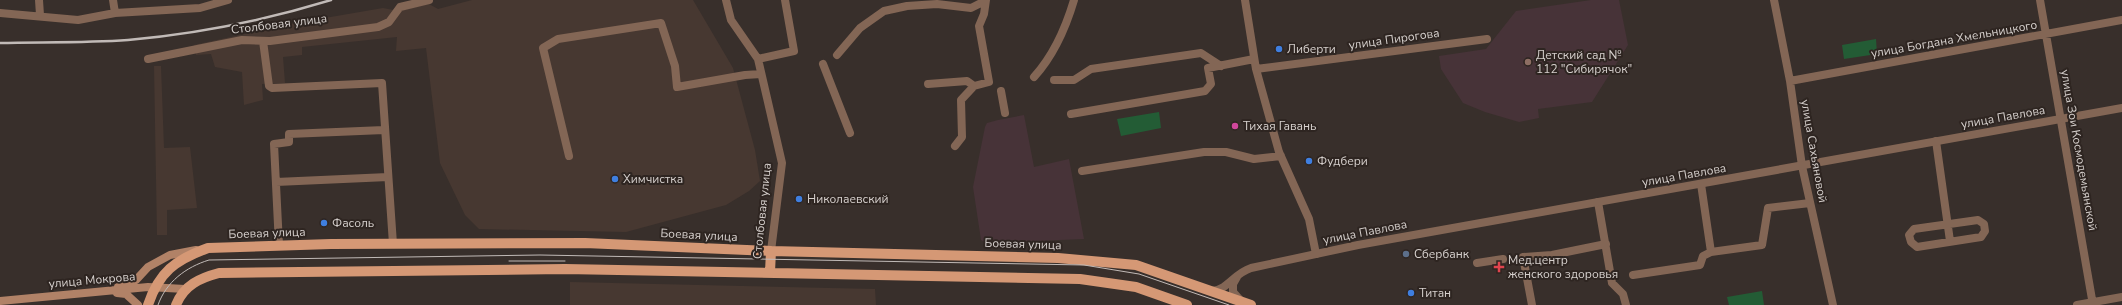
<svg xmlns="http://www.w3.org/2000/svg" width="2122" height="305" font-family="'Nunito Sans',sans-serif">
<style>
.built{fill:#473831}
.education{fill:#473338}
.green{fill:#235c35}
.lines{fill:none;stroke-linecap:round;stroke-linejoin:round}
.minor{stroke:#836655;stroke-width:8}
.tertiary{stroke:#836655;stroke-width:8}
.secondary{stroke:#b18267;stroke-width:8}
.primary{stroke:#d59875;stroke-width:10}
.tram{stroke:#c1bab7;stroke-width:1}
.rail{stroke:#c1bab7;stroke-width:2.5}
.shop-dot{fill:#3f7fe0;stroke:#2e2521;stroke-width:1.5}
.education-dot{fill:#8d6e63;stroke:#2e2521;stroke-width:1.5}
.hotel-dot{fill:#d1479c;stroke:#2e2521;stroke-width:1.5}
.service-dot{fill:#5c6f8a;stroke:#2e2521;stroke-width:1.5}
.health-dot{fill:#e0444e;stroke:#2e2521;stroke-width:1.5}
.labels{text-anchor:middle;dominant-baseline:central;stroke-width:4;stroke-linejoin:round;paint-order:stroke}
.street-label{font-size:12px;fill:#d6d0cd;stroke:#2e2521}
.poi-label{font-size:12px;fill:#d6d0cd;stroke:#2e2521;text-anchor:start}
</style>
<rect width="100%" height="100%" fill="#382f2b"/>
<!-- built -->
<path class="built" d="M472 0H693L733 68 755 150 760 181 749 191 726 205 626 232 479 229 465 215 440 163 426 48 396 51 397 37 302 47V55L283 57 285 83 262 84 263 100 244 105 242 72 215 67 211 54 196 55 194 45 290 24 383 8 398 11 429 4 438 9Z
M154 66H161L164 148 190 147 197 208 167 210V235H157Z
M570 282 875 289 876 305H570Z"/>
<!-- education -->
<path class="education" d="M1591 0H1619L1628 45 1592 102 1538 109 1539 118 1519 122 1485 112 1463 103 1441 69 1439 56 1486 49 1516 11Z
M1024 115 1034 167 1069 159 1084 239 986 243 981 240 973 187 985 127 987 123 998 120Z"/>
<!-- green -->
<path class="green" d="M1876 39 1877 54 1844 59 1842 45Z
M1159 112 1161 128 1121 136 1117 119Z
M1762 291 1764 305H1729L1727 297Z"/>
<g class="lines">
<!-- minor -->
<path class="minor" d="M39 0 40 15
M113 0 115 13
M726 0 731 20 758 59
M1245 0 1256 69 1279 152 1309 219 1316 254
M1774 0 1790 81 1802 166 1833 305
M2040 0 2093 305
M0 13 78 20 115 13 200 8 228 0
M263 41 269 86 272 88 382 83 393 244
M837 55 860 28 884 11 907 6 937 4 971 8 985 1
M148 59 242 40 270 41 378 27 389 22 400 7 429 0
M823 64 850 133
M1256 69 1487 39
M1034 77C1053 56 1066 27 1074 0
M1054 80H1074L1091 69 1201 53 1221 66
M1790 81 2122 20
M928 84 967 81 974 86
M1001 91 1005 113
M1071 114 1205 91 1211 84 1208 68 1254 59
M1936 141 1950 241
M955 146 962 137 961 100 974 86 989 82 979 26 984 14 986 0
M569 156 543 48 558 39 661 23 675 66 677 87 745 75 761 74
M1082 171 1204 152H1226L1254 159 1281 156
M276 182 388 177
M1701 184 1711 252 1762 245 1768 208 1810 203
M1598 202 1612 283 1623 294 1626 305
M1978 220 1984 224 1985 231 1981 237 1917 247 1911 242 1909 235 1914 229Z
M279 245 274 144 289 142V134L384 130
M771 251 782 163 758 59 794 51 785 0
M1477 263 1503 259
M1633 275 1700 265 1703 256 1711 252
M1532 305 1523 257 1552 255 1606 244
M2077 305 2122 297"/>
<!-- tertiary -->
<path class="tertiary" d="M1237 277 1233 284V292L1241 301
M1212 291C1229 289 1233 274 1251 268L1358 245 2122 108"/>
<!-- secondary -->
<path class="secondary" d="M118 287 136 280 148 267 170 255 196 250
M117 293 126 294 138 305
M0 301 148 287 185 289"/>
<!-- primary -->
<path class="primary" d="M770 272 771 251
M148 305C159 272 175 260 208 248L331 244 585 243 771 251 1058 258 1136 265 1251 305
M176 305C184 285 200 278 219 273L565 269 1080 279 1136 287 1187 305"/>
<!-- tram -->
<path class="tram" d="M509 261H565
M158 305C166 282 186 267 209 260L540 255 1084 265 1139 274 1229 305"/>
<!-- rail -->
<path class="rail" d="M0 43C42 42 86 43 128 40 196 34 266 20 331 0"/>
</g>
<!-- markers -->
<g class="shop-dot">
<circle cx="1279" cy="49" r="4"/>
<circle cx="1309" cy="161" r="4"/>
<circle cx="615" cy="179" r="4"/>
<circle cx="799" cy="199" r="4"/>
<circle cx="324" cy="223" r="4"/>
<circle cx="1411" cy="293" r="4"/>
</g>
<circle class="education-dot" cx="1528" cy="62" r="4"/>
<circle class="hotel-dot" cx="1235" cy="126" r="4"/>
<circle class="service-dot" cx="1406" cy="254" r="4"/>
<path class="health-dot" d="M1497 261h4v4h4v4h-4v4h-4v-4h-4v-4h4z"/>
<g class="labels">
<!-- street labels -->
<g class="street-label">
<text transform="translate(279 24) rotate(-7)">Столбовая улица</text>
<text transform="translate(1394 39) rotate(-8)">улица Пирогова</text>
<text transform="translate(1954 39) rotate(-10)">улица Богдана Хмельницкого</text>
<text transform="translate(2003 117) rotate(-10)">улица Павлова</text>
<text transform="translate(2079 150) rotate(80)">улица Зои Космодемьянской</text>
<text transform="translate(1814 151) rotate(80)">улица Сахьяновой</text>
<text transform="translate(1684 175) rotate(-10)">улица Павлова</text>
<text transform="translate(762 211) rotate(-84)">Столбовая улица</text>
<text transform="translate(1365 232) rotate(-11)">улица Павлова</text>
<text transform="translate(267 233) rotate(-2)">Боевая улица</text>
<text transform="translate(699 235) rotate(3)">Боевая улица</text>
<text transform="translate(1023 244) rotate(2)">Боевая улица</text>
<text transform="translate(92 280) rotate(-5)">улица Мокрова</text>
</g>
<!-- poi labels -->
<g class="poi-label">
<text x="1287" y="49">Либерти</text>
<text x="1536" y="55">Детский сад №<tspan x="1536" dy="14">112 "Сибирячок"</tspan></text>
<text x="1243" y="126">Тихая Гавань</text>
<text x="1317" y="161">Фудбери</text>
<text x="623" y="179">Химчистка</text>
<text x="807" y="199">Николаевский</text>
<text x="332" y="223">Фасоль</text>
<text x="1414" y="254">Сбербанк</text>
<text x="1508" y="260">Мед.центр<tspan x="1508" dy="14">женского здоровья</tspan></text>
<text x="1419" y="293">Титан</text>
</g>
</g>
</svg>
